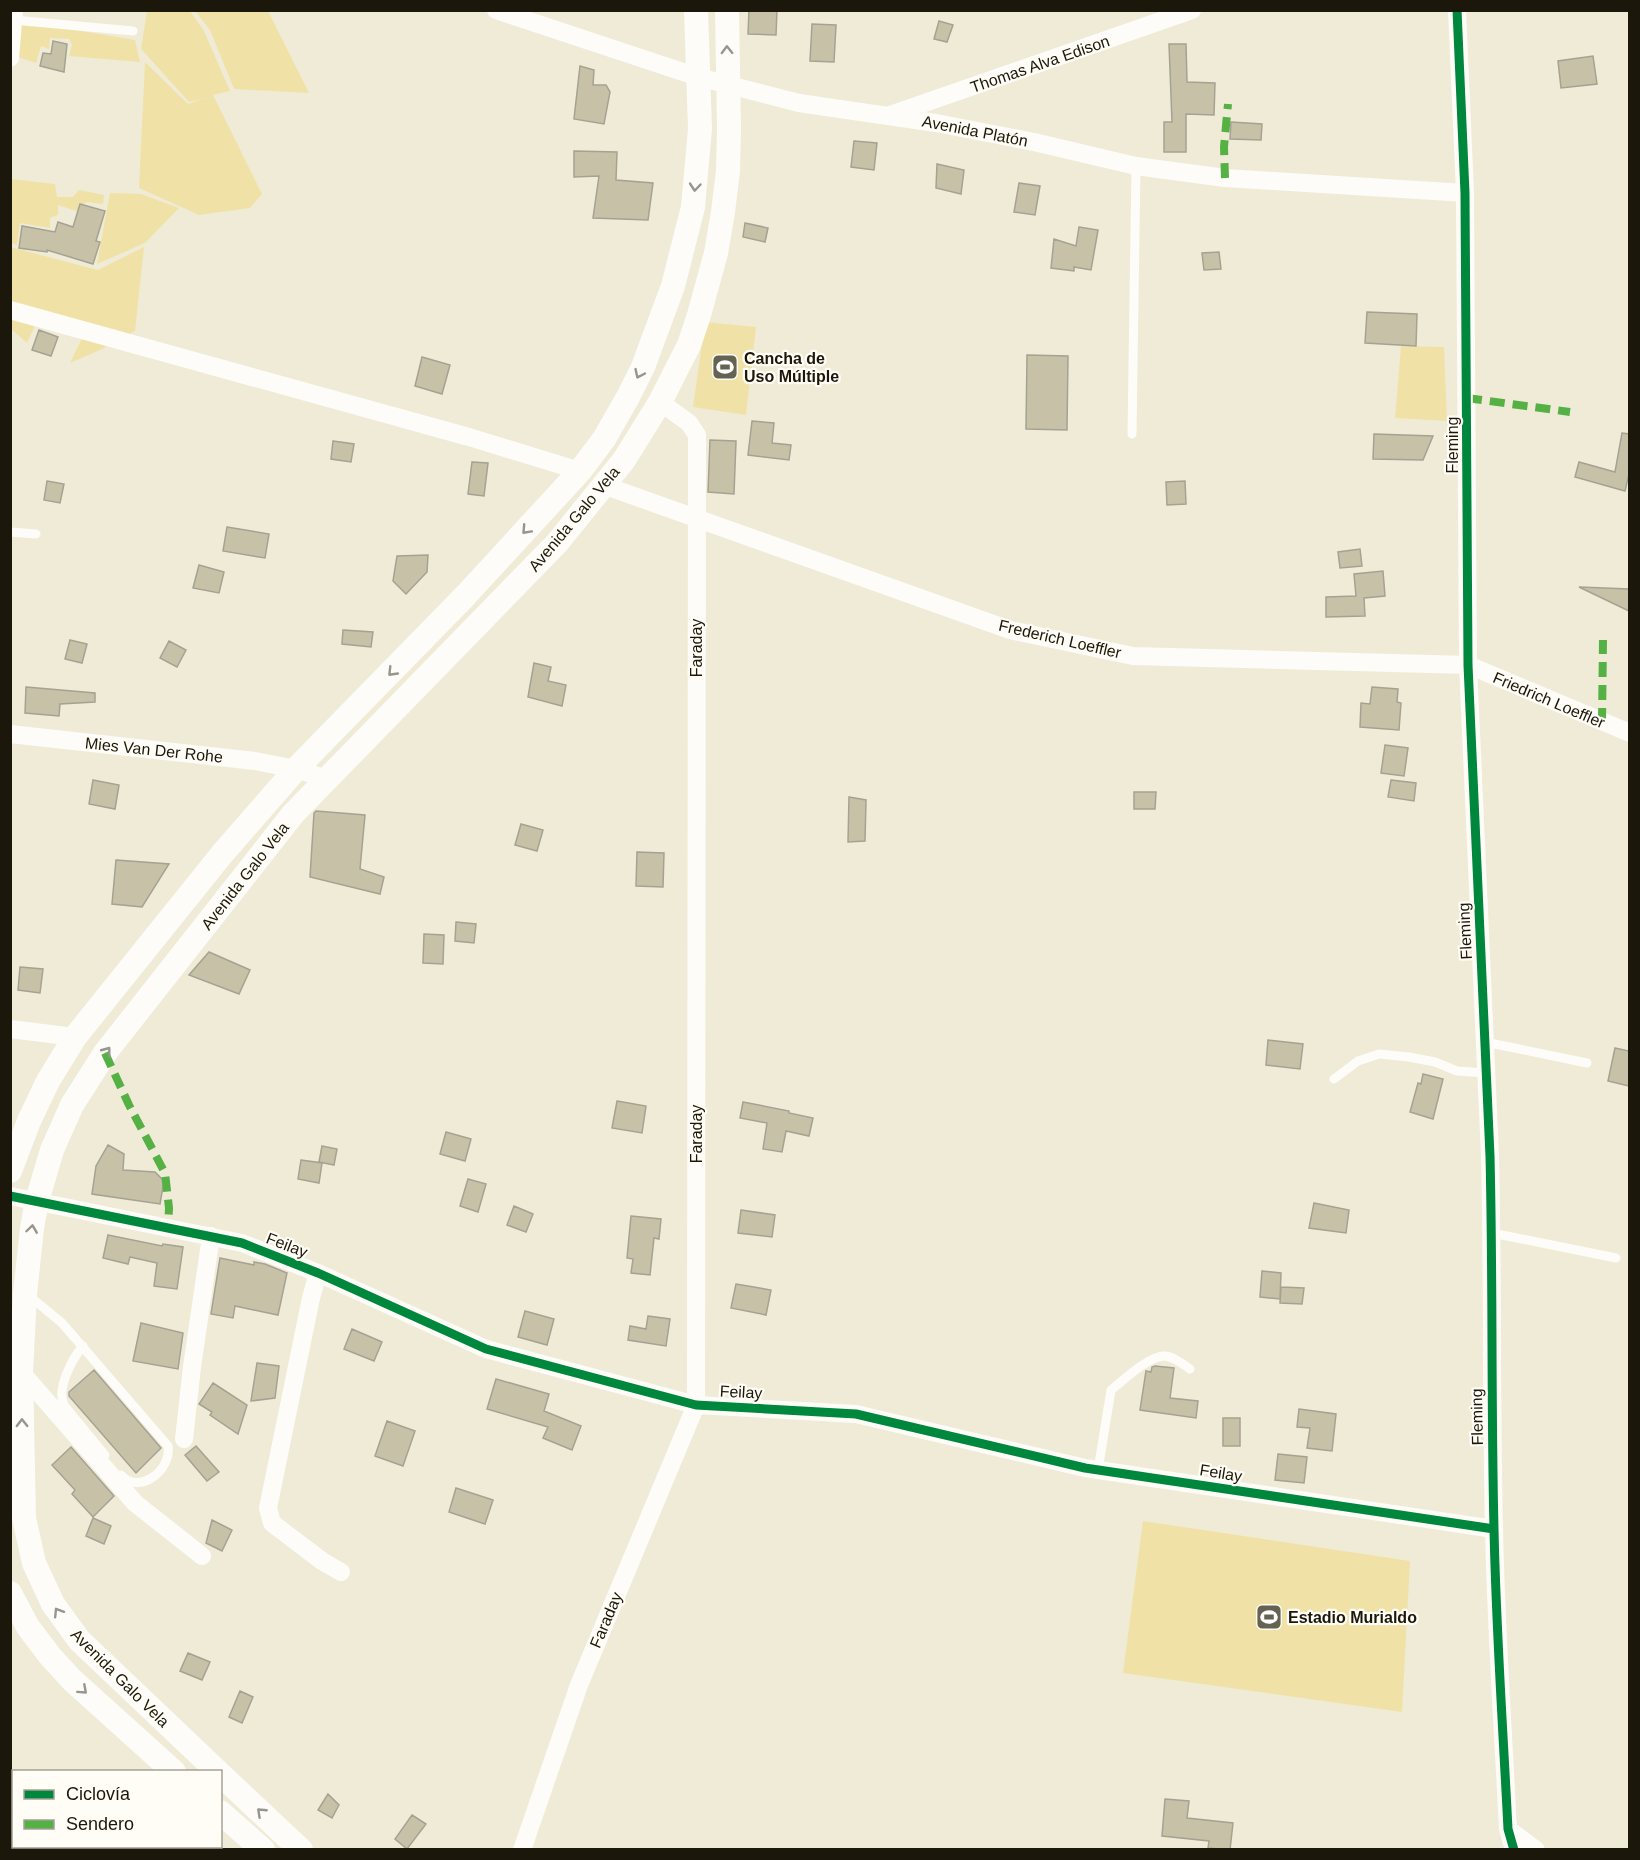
<svg xmlns="http://www.w3.org/2000/svg" width="1640" height="1860" font-family="Helvetica,sans-serif">
<style>
.green{fill:#f0e2a7}
.building{fill:#c7c2a7;stroke:#a5a293;stroke-width:1.5}
.lines{fill:none;stroke-linecap:round;stroke-linejoin:round}
.service{stroke:#fdfcf9;stroke-width:9}
.minor{stroke:#fdfcf9;stroke-width:18}
.secondary{stroke:#fdfcf9;stroke-width:24}
.quiet{stroke:#55b144;stroke-width:8;stroke-dasharray:15 8;stroke-linecap:butt}
.cycleway-casing{stroke:#fffdf6;stroke-width:13}
.cycleway{stroke:#00873e;stroke-width:9}
.oneway{stroke:#97958e}
.labels{text-anchor:middle;dominant-baseline:central;stroke-width:4.5;stroke-linejoin:round;paint-order:stroke}
.street-label{font-size:16px;fill:#1b180b;stroke:#fffdf6}
.poi-label{font-size:16px;font-weight:bold;fill:#1b180b;stroke:#fffdf6;text-anchor:start}
</style>
<rect width="100%" height="100%" fill="#efebd7"/>
<!-- green -->
<path class="green" d="M147 11H190L204 31 230 91 213 95 262 194 250 208 199 215 139 188 145 62 188 104 204 98 189 102 141 49Z
M195 11H268L309 93 234 89 210 30Z
M16 20 135 40 140 62 69 56 72 45 69 39 50 38 49 49 41 46 36 63 15 56Z
M10 179 55 184 57 197H73L79 190 104 195 103 204 86 202 79 212 58 205V215L50 218V228L20 223 17 245 11 243Z
M110 193 141 194 179 208 145 243 97 264Z
M10 247 98 270 144 247 135 331 100 350 70 363 85 332 39 317 27 343 11 329Z
M705 322 756 327 746 415 693 407Z
M1401 346 1444 347 1447 421 1395 418Z
M1143 1521 1410 1561 1402 1712 1123 1673Z"/>
<!-- building -->
<path class="building" d="M749 10H777L776 35 748 34Z
M939 21 953 25 947 42 934 39Z
M812 24 836 25 834 62 810 61Z
M53 41 67 44 64 72 40 66 43 53 51 54Z
M1169 44H1186L1187 82 1215 83 1214 115 1186 114V152H1164V122H1172Z
M1593 56 1597 84 1561 88 1558 61Z
M580 66 594 70 593 85H606L610 92 604 124 574 119Z
M1231 122 1262 124 1261 140 1230 139Z
M854 141 877 143 874 170 851 167Z
M574 151 617 152 616 180 653 183 648 220 593 218 599 176 574 177Z
M937 164 964 170 961 194 936 188Z
M1019 183 1040 186 1035 215 1014 212Z
M80 204 105 211 96 241 100 242 93 264 47 250V252L19 248 22 226 55 232 58 222 73 227Z
M745 223 768 228 765 242 743 237Z
M1079 227 1098 230 1091 270 1074 267V271L1051 268 1054 239 1076 246Z
M1219 252 1221 269 1204 270 1202 253Z
M1367 312 1417 314 1416 346 1365 343Z
M39 330 58 337 51 356 32 350Z
M1027 355 1068 356 1067 430 1026 429Z
M422 357 450 365 442 394 415 386Z
M752 421 774 423 772 443 791 445 789 460 748 455Z
M1622 433 1629 434V474L1625 491 1575 477 1579 462 1615 472Z
M1374 434 1433 436 1423 460 1373 459Z
M710 440 736 441 734 494 708 492Z
M333 441 354 444 351 462 331 459Z
M472 462 488 463 484 496 468 494Z
M47 481 64 484 60 503 44 500Z
M1185 481 1186 504 1167 505 1166 482Z
M227 527 269 534 265 558 223 551Z
M1360 549 1362 566 1340 568 1338 552Z
M428 555 427 572 406 594 393 581 397 556Z
M199 565 224 572 219 593 193 588Z
M1383 571 1385 596 1364 598 1365 616 1326 617V597L1356 596 1354 574Z
M1579 587 1629 589V611Z
M343 630 373 632 371 647 342 644Z
M70 640 87 644 82 663 65 659Z
M169 641 186 650 177 667 160 658Z
M534 663 551 667 548 681 566 685 562 706 528 697Z
M26 687 95 693V702L60 704 59 716 25 713Z
M1372 687 1398 689 1397 702 1401 703 1399 730 1360 727 1361 703 1370 704Z
M1385 745 1408 748 1404 776 1381 773Z
M93 780 119 785 115 809 89 804Z
M1391 780 1416 783 1414 801 1388 797Z
M1134 792H1156L1155 809H1134Z
M849 797 866 800 865 841 848 842Z
M316 811 365 815 360 869 384 877 380 894 310 877 314 813Z
M521 824 543 830 537 851 515 845Z
M637 852 664 853 663 887 636 886Z
M116 860 169 864 142 907 112 904Z
M456 922 476 924 474 943 455 941Z
M424 934 444 935 443 964 423 963Z
M209 952 250 970 239 994 189 975Z
M20 967 43 969 40 993 18 990Z
M1268 1040 1303 1044 1300 1069 1266 1065Z
M1615 1048 1629 1051V1086L1608 1081Z
M1423 1074 1443 1079 1433 1119 1410 1112 1418 1083 1421 1084Z
M617 1101 646 1106 642 1133 612 1128Z
M743 1102 789 1111V1113L813 1118 809 1136 786 1131 782 1152 763 1149 767 1123 740 1118Z
M446 1132 471 1139 465 1161 440 1154Z
M108 1145 124 1154 123 1170 155 1172 164 1181 160 1204 92 1194 96 1166Z
M322 1146 337 1149 334 1165 319 1162Z
M301 1160 322 1163 319 1183 298 1179Z
M468 1179 486 1184 478 1212 460 1206Z
M1314 1203 1349 1210 1346 1233 1309 1228Z
M514 1206 533 1214 526 1232 507 1225Z
M741 1210 775 1215 772 1237 738 1233Z
M631 1216 661 1219 659 1239 654 1238 650 1275 631 1273 633 1259 627 1258Z
M108 1235 162 1246 163 1244 183 1247 177 1289 154 1286 157 1263 130 1257 128 1264 103 1258Z
M220 1258 254 1265V1262L265 1264 287 1273 278 1315 235 1306 233 1318 211 1314Z
M1262 1271 1281 1273 1280 1299 1260 1297Z
M736 1284 771 1290 766 1315 731 1308Z
M1281 1287 1304 1288 1302 1304 1280 1303Z
M525 1311 554 1319 547 1345 518 1337Z
M648 1316 670 1319 666 1346 628 1340 630 1326 646 1329Z
M141 1323 183 1333 178 1369 133 1361Z
M352 1329 382 1342 374 1361 344 1349Z
M257 1363 279 1366 275 1398 251 1401Z
M1155 1366 1174 1368 1170 1398 1198 1401 1196 1418 1140 1410 1146 1371 1151 1372 1152 1367Z
M94 1370 161 1448 136 1473 69 1396V1392Z
M496 1379 549 1394 544 1411 581 1426 572 1450 543 1438 548 1427 487 1409Z
M213 1383 247 1405 238 1434 210 1415 212 1412 199 1404Z
M1299 1409 1336 1414 1332 1451 1307 1448 1310 1428 1297 1427Z
M1223 1418H1240V1446H1223Z
M387 1421 415 1431 403 1466 375 1456Z
M196 1446 219 1472 207 1481 185 1455Z
M71 1447 114 1496 93 1517 72 1494 75 1490 52 1465Z
M1278 1454 1307 1457 1304 1483 1275 1480Z
M456 1488 493 1500 485 1524 449 1512Z
M93 1518 111 1526 104 1544 86 1536Z
M212 1520 232 1530 222 1551 206 1543Z
M188 1653 210 1662 202 1680 180 1671Z
M240 1691 253 1697 242 1723 229 1717Z
M328 1794 339 1805 332 1818 318 1810Z
M1165 1799 1189 1801 1187 1818 1233 1823 1230 1850 1208 1848 1209 1841 1162 1836Z
M412 1815 426 1824 407 1849 395 1839Z"/>
<g class="lines">
<!-- service -->
<path class="service" d="M13 20 133 31
M1132 434 1136 166
M10 532 36 534
M1485 1042 1587 1063
M1334 1079 1358 1061 1379 1054 1409 1057 1435 1062 1457 1071 1486 1073
M1492 1233 1616 1258
M28 1295 62 1323 168 1446C172 1469 140 1496 121 1475
M83 1346C72 1359 56 1389 64 1405L105 1455
M1098 1470 1111 1390C1124 1380 1147 1357 1164 1356 1173 1356 1183 1364 1190 1369"/>
<!-- minor -->
<path class="minor" d="M496 10 698 77 799 103 936 123 1034 142 1136 166 1225 178 1465 193
M1457 10 1465 193 1468 665 1490 1156C1493 1281 1491 1405 1494 1529 1496 1629 1503 1729 1508 1829L1514 1850
M10 58 14 10
M890 115 1192 10
M10 310 469 437 580 471
M603 485 1010 630 1133 656 1468 665 1630 733
M10 734 255 761 296 769 327 779
M10 1029 75 1037
M10 1196 242 1243 318 1273 486 1349 696 1405 856 1414 1085 1468 1494 1529
M318 1273 311 1298 268 1508 272 1523 322 1561 341 1572
M21 1372 135 1503 202 1556
M184 1439 192 1367 211 1236
M1508 1829 1536 1850
M522 1850 579 1685 696 1405 697 435 689 423 660 402"/>
<!-- secondary -->
<path class="secondary" d="M10 1171 29 1121 48 1081 75 1037 222 854 296 769 466 595 580 471 604 439 628 397 643 367 673 286 693 207 700 129 696 10
M10 1593 28 1627 50 1656 72 1680 174 1772
M218 1772 79 1640 53 1604 34 1563 24 1518 21 1372 25 1294 32 1228 37 1201 52 1150 72 1105 105 1053 293 814 557 543 624 460 660 402 689 345 699 315 716 253 723 212 728 171 729 129 727 10
M220 1774 301 1850
M220 1812 263 1850"/>
<!-- quiet -->
<path class="quiet" d="M1225 178 1224 147 1228 104
M1467 398 1570 412
M1602 723 1603 640
M105 1053 129 1105 165 1173 169 1208 168 1228"/>
<defs>
<path id="cycleway" d="M1457 10 1465 193 1468 665 1490 1156C1493 1281 1491 1405 1494 1529 1496 1629 1503 1729 1508 1829L1514 1850
M10 1196 242 1243 318 1273 486 1349 696 1405 856 1414 1085 1468 1494 1529"/>
</defs>
<!-- cycleway casing -->
<use href="#cycleway" class="cycleway-casing"/>
<!-- cycleway -->
<use href="#cycleway" class="cycleway"/>
</g>
<!-- one-way arrows -->
<defs><path id="oneway-chevron" d="M-2-3.5L2.5 0L-2 3.5" fill="none" stroke-width="1.6" stroke-linecap="round" stroke-linejoin="round" transform="scale(1.5)"/></defs>
<g class="oneway">
<use href="#oneway-chevron" transform="translate(727 50) rotate(-91)"/>
<use href="#oneway-chevron" transform="translate(695 187) rotate(95)"/>
<use href="#oneway-chevron" transform="translate(639 374) rotate(115)"/>
<use href="#oneway-chevron" transform="translate(526 530) rotate(133)"/>
<use href="#oneway-chevron" transform="translate(392 672) rotate(134)"/>
<use href="#oneway-chevron" transform="translate(107 1051) rotate(-53)"/>
<use href="#oneway-chevron" transform="translate(32 1229) rotate(-82)"/>
<use href="#oneway-chevron" transform="translate(22 1423) rotate(-91)"/>
<use href="#oneway-chevron" transform="translate(58 1612) rotate(-122)"/>
<use href="#oneway-chevron" transform="translate(83 1690) rotate(42)"/>
<use href="#oneway-chevron" transform="translate(261 1812) rotate(-137)"/>
</g>
<!-- icons -->
<defs>
<symbol id="stadium-square" viewBox="-11 -11 22 22"><rect x="-9" y="-9" width="18" height="18" rx="4" fill="#656252" stroke="#fffdf6"/><path d="M0-5a6.5 5 0 1 0 0 10a6.5 5 0 1 0 0-10ZM-3.5-1.8h7v3.6h-7Z" fill="#fff"/></symbol>
</defs>
<g fill-rule="evenodd">
<use href="#stadium-square" x="710" y="352" width="30" height="30"/>
<use href="#stadium-square" x="1254" y="1602" width="30" height="30"/>
</g>
<g class="labels">
<!-- street labels -->
<g class="street-label">
<text transform="translate(1040 64) rotate(-19)">Thomas Alva Edison</text>
<text transform="translate(975 131) rotate(11)">Avenida Platón</text>
<text transform="translate(1452 445) rotate(-90)">Fleming</text>
<text transform="translate(574 519) rotate(-50)">Avenida Galo Vela</text>
<text transform="translate(1060 639) rotate(13)">Frederich Loeffler</text>
<text transform="translate(696 648) rotate(-90)">Faraday</text>
<text transform="translate(1549 700) rotate(23)">Friedrich Loeffler</text>
<text transform="translate(154 750) rotate(6)">Mies Van Der Rohe</text>
<text transform="translate(245 876) rotate(-52)">Avenida Galo Vela</text>
<text transform="translate(1465 931) rotate(-93)">Fleming</text>
<text transform="translate(696 1134) rotate(-90)">Faraday</text>
<text transform="translate(287 1245) rotate(21)">Feilay</text>
<text transform="translate(741 1392) rotate(3)">Feilay</text>
<text transform="translate(1477 1417) rotate(-91)">Fleming</text>
<text transform="translate(1221 1473) rotate(9)">Feilay</text>
<text transform="translate(606 1620) rotate(-67)">Faraday</text>
<text transform="translate(120 1678) rotate(45)">Avenida Galo Vela</text>
</g>
<!-- poi labels -->
<g class="poi-label">
<text x="744" y="358">Cancha de<tspan x="744" dy="18">Uso Múltiple</tspan></text>
<text x="1288" y="1617">Estadio Murialdo</text>
</g>
</g>
<!-- border -->
<rect width="1640" height="1860" fill="none" stroke="#1b180b" stroke-width="24"/>
<!-- legend -->
<rect x="12" y="1770" width="210" height="78" fill="#fffdf6" stroke="#a4a198" stroke-width="1.5"/>
<rect x="24" y="1790" width="30" height="9" fill="#00873e" stroke="#a4a198" stroke-width="1.5"/>
<text x="66" y="1800" font-size="18" fill="#1b180b">Ciclovía</text>
<rect x="24" y="1820" width="30" height="9" fill="#55b144" stroke="#a4a198" stroke-width="1.5"/>
<text x="66" y="1830" font-size="18" fill="#1b180b">Sendero</text>
</svg>
